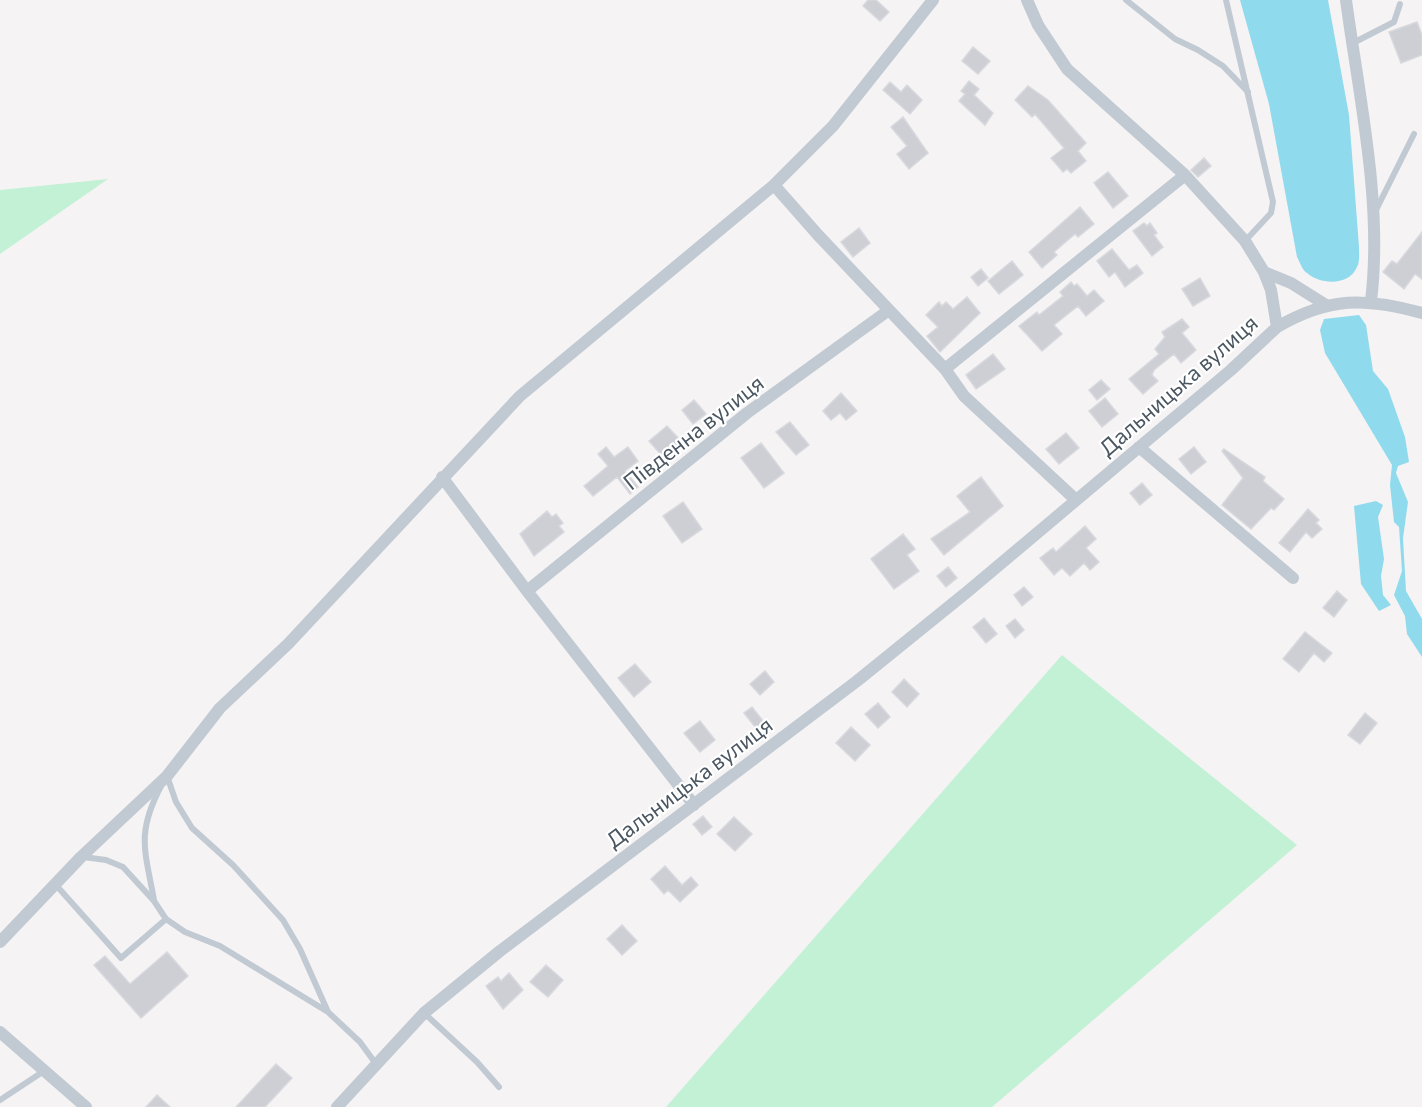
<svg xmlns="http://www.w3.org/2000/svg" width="1422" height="1107" font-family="Commissioner,sans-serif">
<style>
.green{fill:#c3f1d5}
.water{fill:#90daee}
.building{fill:#cdcfd5;stroke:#d7d9de;stroke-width:1.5}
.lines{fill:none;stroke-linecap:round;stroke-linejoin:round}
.lane{stroke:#c1cad2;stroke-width:6}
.street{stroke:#c1cad2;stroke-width:12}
.labels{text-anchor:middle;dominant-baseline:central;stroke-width:4.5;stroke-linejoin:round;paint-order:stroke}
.street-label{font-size:22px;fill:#4a5661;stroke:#fff}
</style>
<rect width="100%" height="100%" fill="#f5f3f3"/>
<!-- green -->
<path class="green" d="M108 179 0 254V190Z
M1062 655 1297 845 992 1107H666Z"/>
<!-- water -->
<path class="water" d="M1240 0H1328L1349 115 1359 247C1359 253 1360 262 1357 267 1349 286 1321 285 1307 273 1302 270 1300 262 1297 257L1269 104Z
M1359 315 1366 325 1373 371 1388 389 1405 437 1409 462 1398 466 1396 473 1408 502 1403 538 1406 591 1422 619V657L1407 634 1405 616 1394 595 1402 571 1399 527 1394 522 1390 485 1392 465 1325 353 1320 330 1324 319Z
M1376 501 1383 505 1378 517 1384 559 1381 576 1383 595 1391 605 1379 611 1361 584 1354 506Z"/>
<!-- building -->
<path class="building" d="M868 0H876L889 12 880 21 863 6Z
M1417 22 1422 35V55L1401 63 1389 32Z
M973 47 990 61 978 74 962 61Z
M969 81 979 89 974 95 993 113 985 125 959 101 965 94 961 91Z
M890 82 901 92 907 85 922 100 910 114 883 90Z
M1028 86 1048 100 1086 143 1078 151 1086 161 1071 173 1067 169 1063 172 1051 158 1064 148 1035 114 1032 117 1015 100Z
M903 117 928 153 909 169 897 154 907 146 891 127Z
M1204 158 1211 166 1198 177 1191 170Z
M1108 172 1128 196 1113 208 1094 183Z
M1080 207 1094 224 1078 237 1075 234 1054 252 1057 255 1042 268 1029 252Z
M1144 223 1147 226 1150 223 1157 233 1154 235 1163 247 1152 256 1133 231Z
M859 228 870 243 853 257 841 242Z
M1422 232V279L1415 274 1404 289 1383 272 1392 261 1397 264Z
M1112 249 1129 270 1137 265 1143 273 1125 287 1115 272 1109 277 1097 261Z
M1012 261 1023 275 999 294 988 281Z
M981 269 988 278 978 286 971 277Z
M1200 278 1210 296 1193 306 1182 289Z
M1071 282 1074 286 1077 284 1087 296 1094 290 1104 301 1086 316 1078 306 1054 325 1062 334 1042 351 1019 326 1037 312 1039 315 1063 296 1060 292Z
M967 297 980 313 940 352 927 336 938 327 926 315 939 302 942 306 946 302 953 309Z
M1182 319 1189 327 1182 333 1196 350 1181 363 1174 354 1154 370 1152 375 1158 381 1143 394 1129 379 1159 354 1155 349 1165 337 1162 332Z
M993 354 1005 369 976 389 966 375Z
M1101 380 1110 389 1097 400 1089 390Z
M841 393 857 411 846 420 840 413 831 420 823 411Z
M1105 398 1118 414 1102 427 1089 411Z
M694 400 706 414 693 424 682 410Z
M790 422 809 445 796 455 776 432Z
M667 426 681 441 663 457 649 441Z
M1066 433 1079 448 1059 464 1046 449Z
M761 443 784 473 764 488 741 458Z
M606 447 614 457 628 447 638 461 625 471 638 487 630 494 617 477 593 496 584 486 608 466 598 454Z
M1194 447 1206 462 1191 474 1179 459Z
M1224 449 1265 477 1263 481 1284 499 1274 510 1271 508 1251 529 1222 505 1243 478 1222 451Z
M981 477 1003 506 944 555 931 539 970 512 957 496Z
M1142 483 1152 495 1140 505 1130 493Z
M683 502 702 529 682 543 663 516Z
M1308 509 1319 520 1316 523 1322 529 1312 538 1306 532 1290 552 1279 543Z
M547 511 552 517 556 514 563 523 559 526 564 532 534 556 520 534Z
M1085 526 1096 539 1086 548 1099 562 1090 570 1084 563 1070 576 1062 568 1054 575 1040 558 1053 548 1056 552Z
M903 534 915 549 907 555 919 571 894 589 871 559Z
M948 567 957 578 946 587 937 576Z
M1024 587 1033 597 1022 606 1014 595Z
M1337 591 1347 600 1334 617 1323 608Z
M984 618 997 634 986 643 973 627Z
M1015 619 1024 630 1015 638 1006 626Z
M1305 632 1332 653 1324 662 1314 653 1299 672 1283 659Z
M635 664 651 682 634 697 618 678Z
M765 671 774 682 760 695 750 684Z
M904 679 919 694 907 707 892 692Z
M878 703 890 717 878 728 865 714Z
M752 707 771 731 763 737 744 713Z
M1365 713 1377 723 1360 744 1348 735Z
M700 721 715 740 700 752 684 733Z
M851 727 870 745 855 761 836 743Z
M703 816 712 827 702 835 693 824Z
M734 817 752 834 735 851 717 834Z
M665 866 682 885 691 877 698 885 680 902 668 890 664 894 651 879Z
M622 925 637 941 622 955 607 939Z
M167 952 188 976 141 1018 94 965 105 956 130 984Z
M546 965 563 980 548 997 530 982Z
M509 973 523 990 503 1009 486 986 498 977 501 981Z
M276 1064 292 1078 265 1107H236Z
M157 1095 170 1107H146Z"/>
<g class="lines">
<!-- lane -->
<path class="lane" d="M1126 0 1175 39 1198 50 1223 66 1248 92
M1226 0 1273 202 1271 213 1245 241
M1353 43 1394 22 1400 4
M1375 212 1414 134
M167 776 176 802 192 828 233 865 283 920 300 949 328 1012 360 1042 376 1064
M83 857 106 860 123 867 154 901 166 919 185 932 220 946 328 1012
M55 884 121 958 166 919
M154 900C145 850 136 834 161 786
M424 1013 477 1062 499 1087
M0 1100 44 1071"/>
<!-- street -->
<path class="street" d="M1346 0C1359 97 1383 203 1371 301
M774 185 818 235 945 369 964 396 1076 500
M1264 272 1291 283 1326 305
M1277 327C1329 297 1365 297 1422 313
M945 369 1185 175
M1139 447 1293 578
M442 477 527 591 694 805
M527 591 747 413 889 310
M0 942 81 857 167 776 220 708 288 644 520 396 774 185 833 126 933 0
M0 1032 86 1107
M337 1107 424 1013 500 951 857 681 967 592 1231 370 1277 327 1271 290 1264 272 1245 241 1185 175 1067 69 1038 25 1027 0"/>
</g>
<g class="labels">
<!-- street labels -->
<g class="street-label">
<text transform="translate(1178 385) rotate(-41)">Дальницька вулиця</text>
<text transform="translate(693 432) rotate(-38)">Південна вулиця</text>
<text transform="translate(689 782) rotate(-37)">Дальницька вулиця</text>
</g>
</g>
</svg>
